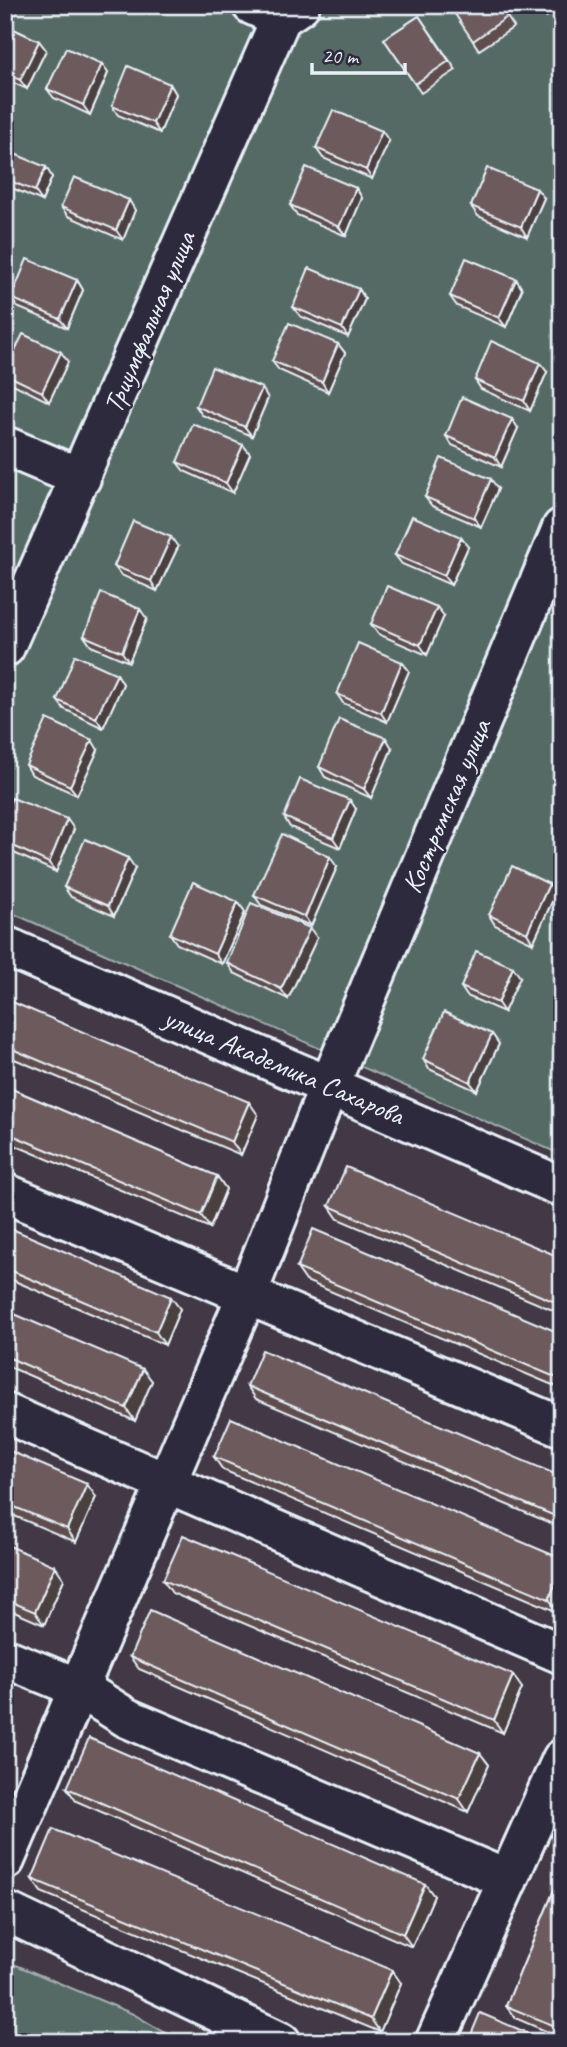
<svg xmlns="http://www.w3.org/2000/svg" width="567" height="2047" font-family="Caveat,sans-serif">
<style>
.green{fill:#576b65;stroke:#a0aeae;stroke-width:2}
.lines{fill:none;stroke-linecap:round;stroke-linejoin:round}
.minor-casing{stroke:#e8f1f8;stroke-width:44}
.minor{stroke:#2f2a3d;stroke-width:38}
.wall{fill:#5e4d4e;stroke:#e8f1f8;stroke-width:2}
.shaded-wall{fill:#4c3f40;stroke:#e8f1f8;stroke-width:2}
.building{fill:#6d5a5b;stroke:#e8f1f8;stroke-width:2}
.labels{text-anchor:middle;dominant-baseline:central;stroke-width:5;stroke-linejoin:round;paint-order:stroke}
.street-label{font-size:28px;fill:#e8f1f8;stroke:#2f2a3d}
</style>
<rect width="100%" height="100%" fill="#423846"/>
<filter id="ink" filterUnits="userSpaceOnUse"><feTurbulence type="fractalNoise" baseFrequency=".0143" numOctaves="2"/><feDisplacementMap in="SourceGraphic" scale="14" xChannelSelector="R" yChannelSelector="G"/><feConvolveMatrix kernelMatrix="1 2 1 2 8 2 1 2 1" color-interpolation-filters="sRGB"/></filter>
<g filter="url(#ink)">
<!-- green -->
<path class="green" d="M5 5H562V1155L5 910Z
M16 1965 133 2014 169 2035 166 2042H5V1971Z"/>
<g class="lines">
<defs>
<path id="minor" d="M252 5 281 18
M5 446 81 478
M5 647 281 18 300 5
M5 946 562 1187
M5 1193 562 1427
M5 1413 562 1654
M5 1658 81 1689 127 1718 508 1880
M5 1860 246 1297 330 1084 562 528
M5 1911 281 2042
M435 2042 562 1759"/>
</defs>
<!-- minor casing -->
<use href="#minor" class="minor-casing"/>
<!-- minor -->
<use href="#minor" class="minor"/>
</g>
<!-- wall -->
<path class="wall" d="M499 5 514 27 479 50 473 41Z
M538 5H562V6L546 17Z
M419 16 456 70 421 93 384 39Z
M5 25 39 41 46 50 27 89 5 79Z
M102 64 108 73 90 115 54 98 47 89Z
M170 84 176 94 160 133 118 115 112 106Z
M389 141 372 179 323 158 316 148Z
M5 150 52 177 42 201 5 185Z
M356 188 362 198 346 236 297 215 290 205Z
M544 198 527 237 478 216 471 206Z
M61 207 135 210 123 240 68 216Z
M516 279 522 289 506 327 457 306 450 296Z
M77 280 83 290 67 328 17 307 11 298Z
M359 289 365 299 348 337 300 316 293 307Z
M338 344 345 353 328 392 279 370 272 361Z
M68 362 49 402 11 383 5 376V371Z
M547 372 530 411 481 389 475 380Z
M268 398 252 436 202 415 196 406Z
M518 428 501 467 452 445 446 436Z
M243 445 250 454 233 493 184 471 177 462Z
M498 489 481 527 432 506 425 497Z
M178 547 157 591 121 575 114 566Z
M468 547 451 585 402 564 395 555Z
M444 616 427 655 378 634 371 624Z
M147 619 129 662 91 646 84 636Z
M402 662 409 671 387 722 343 703 337 694Z
M117 674 123 684 103 728 64 709 57 700Z
M392 748 371 798 325 777 319 767Z
M98 750 77 795 32 775 26 765Z
M356 809 340 848 290 827 284 817Z
M5 813 74 829 56 872 5 849Z
M337 867 311 926 261 905 254 895Z
M135 868 114 916 71 897 64 887Z
M556 893 533 943 495 925 489 915Z
M238 902 245 912 222 964 177 944 170 934Z
M317 938 288 999 234 973 227 963Z
M520 977 504 1012 467 996 461 987Z
M5 999 258 1115 241 1155 5 1055Z
M492 1034 499 1044 477 1091 429 1069 423 1059Z
M5 1086 217 1176 226 1189 210 1228 5 1141Z
M329 1206 562 1258V1314L338 1219Z
M5 1226 180 1309 165 1345 5 1277Z
M297 1268 562 1334V1389L306 1281Z
M5 1310 152 1381 135 1421 5 1365Z
M247 1386 562 1477V1528L256 1399Z
M5 1449 96 1497 76 1542 5 1512Z
M214 1457 562 1559 558 1612 223 1470Z
M5 1544 64 1579 44 1625 5 1608Z
M163 1580 522 1688 503 1733 172 1593Z
M130 1657 480 1753 489 1765 468 1812 139 1669Z
M67 1788 434 1896 412 1947 76 1801Z
M562 1871V2038L515 2018 506 2006Z
M32 1879 401 1983 380 2032 41 1892Z"/>
<!-- shaded-wall -->
<path class="shaded-wall" d="M39 41 46 50 27 89 20 80Z
M102 64 108 73 90 115 83 105Z
M170 84 176 94 160 133 153 123Z
M382 131 389 141 372 179 366 170Z
M46 167 52 177 42 201 35 191Z
M356 188 362 198 346 236 339 227Z
M537 189 544 198 527 237 521 227Z
M129 200 135 210 123 240 116 230Z
M516 279 522 289 506 327 499 318Z
M77 280 83 290 67 328 60 319Z
M359 289 365 299 348 337 342 328Z
M338 344 345 353 328 392 322 382Z
M61 352 68 362 49 402 42 392Z
M540 363 547 372 530 411 524 401Z
M262 388 268 398 252 436 245 427Z
M512 419 518 428 501 467 495 457Z
M243 445 250 454 233 493 226 483Z
M491 479 498 489 481 527 474 518Z
M5 500 9 505 5 512Z
M171 537 178 547 157 591 151 581Z
M461 537 468 547 451 585 444 576Z
M437 607 444 616 427 655 420 645Z
M140 609 147 619 129 662 122 652Z
M402 662 409 671 387 722 381 713Z
M117 674 123 684 103 728 96 718Z
M386 738 392 748 371 798 364 789Z
M92 740 98 750 77 795 70 786Z
M350 800 356 809 340 848 333 838Z
M67 819 74 829 56 872 49 863Z
M330 857 337 867 311 926 305 917Z
M128 858 135 868 114 916 108 906Z
M549 884 556 893 533 943 527 933Z
M238 902 245 912 222 964 215 954Z
M310 928 317 938 288 999 281 989Z
M513 967 520 977 504 1012 498 1003Z
M492 1034 499 1044 477 1091 470 1082Z
M249 1102 258 1115 241 1155 232 1142Z
M217 1176 226 1189 210 1228 201 1215Z
M171 1297 180 1309 165 1345 156 1332Z
M143 1369 152 1381 135 1421 126 1408Z
M87 1484 96 1497 76 1542 67 1529Z
M55 1566 64 1579 44 1625 35 1612Z
M562 1568V1602L558 1612 549 1599Z
M513 1675 522 1688 503 1733 494 1720Z
M5 1700 8 1704 5 1711Z
M480 1753 489 1765 468 1812 459 1799Z
M425 1884 434 1896 412 1947 403 1934Z
M392 1970 401 1983 380 2032 371 2019Z
M562 2011V2035L555 2026Z"/>
<!-- building -->
<path class="building" d="M449 5H499L507 17 473 41Z
M419 16 449 61 415 84 384 39Z
M5 25 39 41 20 80 5 73Z
M66 48 102 64 83 105 47 89Z
M128 66 170 84 153 123 112 106Z
M333 110 382 131 366 170 316 148Z
M5 150 46 167 35 191 5 179Z
M306 167 356 188 339 227 290 205Z
M487 168 537 189 521 227 471 206Z
M74 177 129 200 116 230 61 207Z
M466 258 516 279 499 318 450 296Z
M27 259 77 280 60 319 11 298Z
M309 268 359 289 342 328 293 307Z
M289 323 338 344 322 382 272 361Z
M23 334 61 352 42 392 5 374V371Z
M491 341 540 363 524 401 475 380Z
M212 367 262 388 245 427 196 406Z
M462 397 512 419 495 457 446 436Z
M193 424 243 445 226 483 177 462Z
M441 458 491 479 474 518 425 497Z
M412 516 461 537 444 576 395 555Z
M133 521 171 537 151 581 114 566Z
M387 586 437 607 420 645 371 624Z
M101 593 140 609 122 652 84 636Z
M358 643 402 662 381 713 337 694Z
M75 655 117 674 96 718 57 700Z
M47 719 92 740 70 786 26 765Z
M339 719 386 738 364 789 319 767Z
M300 779 350 800 333 838 284 817Z
M12 798 67 819 49 863 5 842V813Z
M282 834 330 857 305 917 254 895Z
M85 839 128 858 108 906 64 887Z
M512 866 549 884 527 933 489 915Z
M193 882 238 902 215 954 170 934Z
M251 903 310 928 281 989 227 963Z
M476 951 513 967 498 1003 461 987Z
M5 999 249 1102 232 1142 5 1046Z
M444 1012 492 1034 470 1082 423 1059Z
M5 1086 217 1176 201 1215 5 1132Z
M346 1167 562 1258V1305L329 1206Z
M5 1226 171 1297 156 1332 5 1268Z
M313 1229 562 1334V1380L297 1268Z
M5 1310 143 1369 126 1408 5 1356Z
M262 1350 562 1477V1519L247 1386Z
M231 1418 562 1559V1568L549 1599 214 1457Z
M5 1449 87 1484 67 1529 5 1503Z
M183 1535 513 1675 494 1720 163 1580Z
M5 1544 55 1566 35 1612 5 1599Z
M150 1610 480 1753 459 1799 130 1657Z
M89 1738 425 1884 403 1934 67 1788Z
M53 1829 392 1970 371 2019 32 1879Z
M562 1871V2011L555 2026 506 2006Z
M480 2013 549 2042H468Z"/>
</g>
<g class="labels">
<!-- street labels -->
<g class="street-label">
<text transform="translate(149 322) rotate(-67)">Триумфальная улица</text>
<text transform="translate(446 806) rotate(-67)">Костромская улица</text>
<text transform="translate(284 1066) rotate(23)">улица Академика Сахарова</text>
</g>
</g>
<!-- margin -->
<rect width="567" height="2047" fill="none" stroke="#2f2a3d" stroke-width="28"/>
<rect x="14" y="14" width="539" height="2019" fill="none" stroke="#e8f1f8" stroke-width="2.5" filter="url(#ink)"/>
<!-- scale -->
<path d="M312 63v10h93v-10" fill="none" stroke="#e8f1f8" stroke-width="3.5"/>
<text x="322" y="63" font-size="21" fill="#e8f1f8" stroke="#2f2a3d" stroke-width="5" paint-order="stroke">20 m</text>
</svg>
